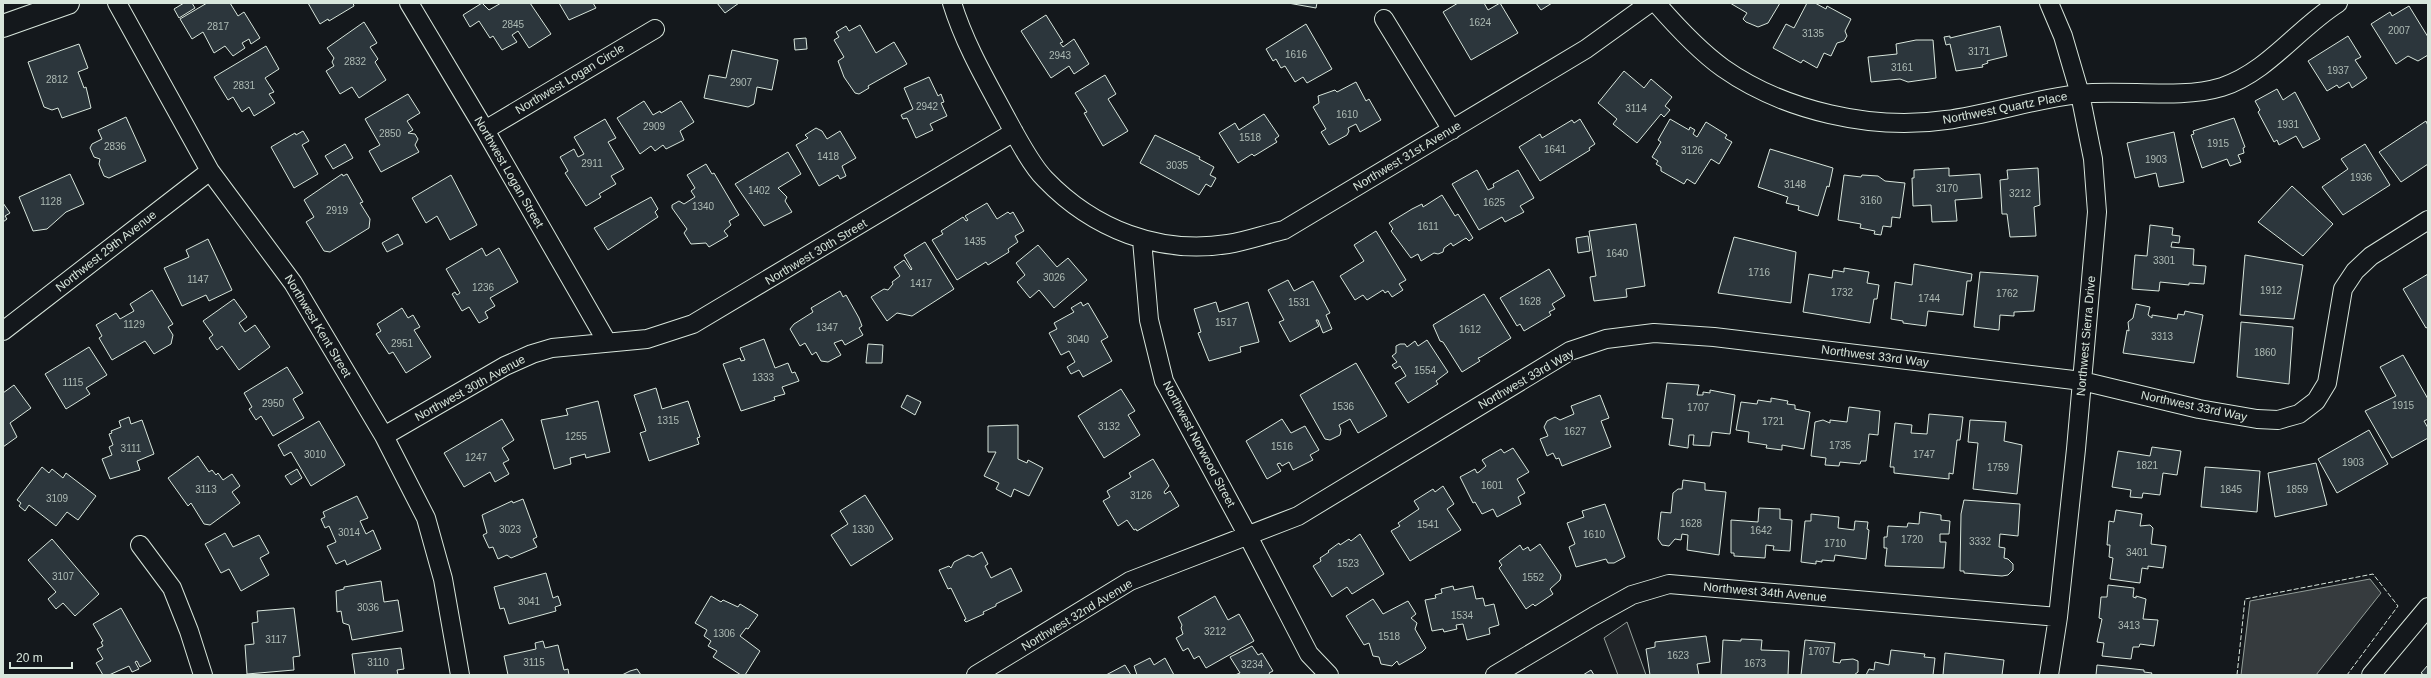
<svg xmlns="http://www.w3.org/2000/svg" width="2431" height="678" font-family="Helvetica,sans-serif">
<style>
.green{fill:#202428;stroke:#939e99}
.water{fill:#363b3e;stroke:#939e99}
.building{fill:#2c363c;stroke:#d8e6dc}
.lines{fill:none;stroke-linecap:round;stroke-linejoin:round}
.street-casing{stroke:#d8e6dc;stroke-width:20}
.secondary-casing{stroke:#d8e6dc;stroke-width:24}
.street{stroke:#14181c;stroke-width:18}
.secondary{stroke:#14181c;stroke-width:22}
.fence{stroke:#d8e6dc;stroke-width:1;stroke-dasharray:5 2;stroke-linecap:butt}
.labels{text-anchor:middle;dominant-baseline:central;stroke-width:3;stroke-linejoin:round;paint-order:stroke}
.number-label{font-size:10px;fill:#adbab4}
.street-label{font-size:12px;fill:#d8e6dc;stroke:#14181c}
</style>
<rect width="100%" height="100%" fill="#14181c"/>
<!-- green -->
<path class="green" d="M1627 622 1646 675H1618L1604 638Z"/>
<!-- water -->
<path class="water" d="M2370 579 2381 593 2316 675H2241L2250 601Z"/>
<!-- building -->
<path class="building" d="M184 3H192L195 8 179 18 174 9Z
M207 3H230L238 16 244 12 260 38 251 44 249 39 242 43 245 48 233 56 225 46 214 53 203 32 192 39 180 19Z
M308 3H353L354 6 329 21 328 19 320 24Z
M482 3 489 10 501 3H530L551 34 529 48 518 31 512 35 517 42 502 50 493 36 490 38 479 21 470 27 463 15Z
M559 3H593L596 8 569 20Z
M717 3H739L725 13Z
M1288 3H1317L1316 8Z
M1458 3H1484L1488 10 1500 3 1518 33 1471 60 1443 12Z
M1536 3H1552L1541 10Z
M1730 3H1780L1768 23 1758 27 1746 22 1743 19 1747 13Z
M1807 3H1815L1826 9 1827 6 1851 19 1845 31 1847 36 1844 41 1837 43 1831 56 1824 53 1817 68 1803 60 1801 63 1773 48 1786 24 1794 28Z
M2409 6 2428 37V55L2418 61 2408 56 2396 64 2371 24 2390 12 2392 16Z
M1046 15 1063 42 1060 43 1063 47 1074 39 1089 64 1074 74 1069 66 1051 78 1021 31Z
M364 22 377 43 370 47 378 59 375 62 386 80 359 98 352 87 340 94 326 71 334 66 332 62 334 58 327 48Z
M1306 24 1332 69 1307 83 1303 77 1295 82 1285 66 1281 68 1276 59 1273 61 1266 49Z
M860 25 876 53 894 42 907 64 868 86 869 88 859 94 855 93 844 77 838 61 844 57 834 40 839 37 836 32 846 26 849 31Z
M2000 26 2007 56 1987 61 1988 63 1982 65 1983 67 1956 71 1950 44 1946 45 1944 37 1950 36V38Z
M2348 36 2361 57 2355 60 2367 78 2352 88 2349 82 2339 88 2337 85 2327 91 2308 61Z
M806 38 807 49 795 50 794 39Z
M1916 40H1933L1936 78 1908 82 1900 79 1871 82 1868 57 1897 54 1896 44Z
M79 44 88 68 78 72 84 88 86 87 91 108 62 118 58 108 52 110 44 107 28 62Z
M266 46 279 69 265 78 274 92 269 94 275 103 254 116 249 107 242 112 233 97 228 100 214 77Z
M732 50 778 60 772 90 757 87 754 104 748 107 704 98 709 75 726 78Z
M1624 71 1644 88 1651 79 1672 97 1665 106 1670 110 1664 117 1661 114 1637 143 1613 124 1617 119 1598 103Z
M1105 75 1116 94 1108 99 1128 131 1103 146 1084 113 1087 112 1075 93Z
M929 77 938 96 941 94 944 102 941 103 947 116 930 124 933 130 916 138 907 118 903 119 901 115 913 109 904 88Z
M1356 82 1366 101 1369 99 1381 120 1360 132 1356 124 1348 128 1349 131 1347 135 1329 145 1321 132 1326 129 1313 107 1319 103 1318 96 1335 90 1337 92Z
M2277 89 2283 100 2295 92 2320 139 2303 148 2296 136 2279 145 2277 140 2274 142 2258 112 2260 110 2255 101Z
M408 94 420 113 407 121 413 130 408 133 415 134 418 139 415 145 419 152 381 172 369 151 380 145 365 119Z
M644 101 653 115 660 111 661 113 681 101 694 122 680 131 684 140 666 149 663 145 655 151 651 146 640 154 617 118Z
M1264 114 1279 136 1275 139 1277 142 1254 156 1252 154 1238 163 1219 133 1235 123 1239 130Z
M126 117 146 161 109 178 104 176 99 164 100 159 94 157 90 148 92 144 102 139 98 130Z
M2234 118 2245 147 2243 148 2244 153 2238 155 2241 162 2230 166 2227 159 2202 168 2191 135 2194 134 2193 131Z
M605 119 616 138 608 142 624 169 611 176 616 184 599 194 601 197 586 206 565 173 568 171 560 157 574 149 578 157 584 154 574 137Z
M1580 119 1595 144 1589 148 1590 150 1540 181 1519 147 1540 134 1542 138 1572 120 1574 123Z
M1670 119 1689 130 1690 127 1695 130 1693 134 1697 137 1706 122 1727 135 1725 138 1732 142 1719 164 1711 159 1695 184 1687 179 1684 184 1661 171V167L1656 164 1658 161 1652 157 1661 142 1658 140Z
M2426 121 2428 126V164L2401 182 2379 152Z
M816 128 822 131 827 139 840 131 856 158 842 166 846 176 840 179 838 175 819 186 796 145 808 138 805 135Z
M303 131 309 141 302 145 318 174 294 188 271 147 295 133 296 135Z
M2174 132 2184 182 2159 187 2156 173 2135 178 2127 143Z
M1155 135 1200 157 1199 159 1214 167 1210 175 1216 178 1211 187 1206 184 1199 195 1140 163Z
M345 144 353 158 333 169 325 156Z
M2365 144 2390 185 2343 215 2322 187 2348 169 2341 159Z
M1770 149 1833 168 1829 187 1827 186 1818 216 1798 210 1799 206 1786 203 1788 197 1758 187Z
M788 152 801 174 778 188 787 197 785 201 792 212 764 226 735 184Z
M706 164 712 174 714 173 739 215 729 221 731 225 724 231 728 236 709 247 706 243 691 244 684 233 687 229 672 208V205L679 201 684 204 695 197 691 191 695 188 687 175Z
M1949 168V176L1980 174 1982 198 1955 200 1957 221 1932 222 1931 205 1913 206 1912 178H1914V170Z
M2038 168 2040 205 2034 207 2036 236 2010 237 2007 214H2002L2000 180 2008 179 2007 170Z
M1477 170 1488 190 1494 187 1493 184 1518 170 1534 198 1520 206 1524 212 1505 222 1502 217 1479 230 1452 184Z
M70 174 84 204 66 212 47 229 33 231 19 197Z
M342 174 343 176 347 174 363 202 360 203 370 219 369 228 330 252 324 251 306 222 314 217 304 200Z
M451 175 477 225 450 240 437 216 426 223 412 198Z
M1844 175 1861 177 1862 175 1878 176 1885 181 1905 183 1900 218 1892 217 1891 227 1883 226 1881 235 1874 234 1875 231 1860 228 1861 224 1838 220Z
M2292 186 2333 224 2303 256 2258 222Z
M1442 195 1455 216 1458 214 1473 238 1469 241 1466 238 1453 246 1451 243 1444 248 1443 252 1438 254 1434 253 1421 261 1418 254 1411 258 1391 231 1393 229 1389 223 1412 209 1422 204 1423 207Z
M651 197 658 209 655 212 658 217 608 250 594 228Z
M3 203 10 213 5 216 7 219 3 222Z
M987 203 997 219 1008 212 1010 214 1013 212 1024 231 1015 236 1018 242 1008 249 1009 252 988 265 986 262 957 280 932 240 943 234 941 231 963 217 966 221 968 220 965 216Z
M1636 224 1645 286 1626 289 1627 297 1594 301 1590 277 1596 276 1589 231Z
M2150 225 2173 228 2172 235 2180 236 2179 243 2172 242 2171 247 2194 249 2193 265 2206 266 2204 284 2189 283V285L2160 282 2159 291 2132 289 2135 255 2147 256Z
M1376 231 1406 280 1399 284 1403 290 1392 297 1388 291 1385 293 1383 290 1367 300 1363 295 1355 300 1340 276 1364 261 1354 245Z
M398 234 403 244 387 252 382 243Z
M1588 236 1590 251 1578 253 1576 238Z
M1734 237 1796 252 1791 303 1718 293Z
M208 239 232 290 209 301 206 295 182 306 164 268 189 257 186 250Z
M925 242 954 289 912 316 897 313 887 321 871 297 884 289 888 290 893 284 892 282 900 276 894 267 904 260 911 270 912 269 904 255Z
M1038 245 1057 267 1068 258 1087 280 1054 308 1039 290 1030 298 1017 282 1025 275 1016 263Z
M482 248 486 256 499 248 518 282 490 298 495 306 485 312 488 318 479 323 469 307 462 311 452 294 455 292 457 295 460 293 446 269Z
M2245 255 2303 265 2294 319 2240 315Z
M1914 264 1972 274 1971 281H1967L1963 315 1928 311 1926 326 1903 323V321L1891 319 1895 282 1912 285Z
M1844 268 1869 272 1867 283 1879 285 1877 299H1874L1870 323 1803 312 1809 274 1832 278 1833 270 1844 272Z
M1549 269 1565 296 1552 304 1555 309 1549 312 1551 315 1524 331 1520 324 1517 326 1500 298Z
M1980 272 2038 276 2034 311 2014 312V316L2000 315 1999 330 1974 327Z
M2428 274V327L2426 328 2403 289Z
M1288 280 1294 291 1313 281 1330 313 1326 315 1332 329 1323 333 1318 320H1316L1319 326 1290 342 1279 322 1284 320 1268 290Z
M152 290 173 324 168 327 173 335 171 344 154 354 145 341 112 360 99 338 102 336 96 325 116 313 120 319 134 311 130 304Z
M840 291 843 297 846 295 859 318 862 326 859 328 863 335 845 345 842 340 834 343 841 355 828 362 821 361 816 352 812 355 805 343 800 346 790 329 794 324 813 312 811 308Z
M1484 294 1511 338 1481 357 1478 358 1480 361 1462 372 1443 342 1440 341 1433 325Z
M234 299 247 317 239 323 245 332 255 325 270 347 239 370 222 346 217 350 209 338 213 335 203 321Z
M1081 302 1083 306 1088 303 1108 337 1101 341 1112 361 1083 377 1079 370 1071 374 1067 367 1075 362 1069 351 1061 355 1049 333 1057 329 1054 323 1074 312 1071 308Z
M1216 302 1219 312 1248 302 1259 342 1240 347 1241 352 1209 361 1198 333 1201 332 1194 309Z
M2136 304 2150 307 2148 315 2152 318V315L2177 319 2178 314 2184 315 2185 311 2203 315 2194 363 2123 353 2127 330 2129 331 2128 322 2133 318Z
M402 308 408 318 413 315 420 327 414 330 431 357 406 373 393 352 389 354 376 334 381 331 377 324Z
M2241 322 2293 327 2289 384 2237 377Z
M764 339 775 368 788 363 792 373 795 372 799 381 782 387 785 394 774 397 775 400 741 411 723 364 740 358 741 361 745 360 740 348Z
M1427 340 1448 372 1436 381 1438 384 1408 403 1395 383 1406 376 1400 366 1395 369 1392 365 1397 362 1392 356 1396 353V346L1400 344H1405L1407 347 1415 341 1418 346Z
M868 344 883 345 882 363H866Z
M89 347 107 375 86 388 90 394 66 409 45 374Z
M2403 355 2428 399V419L2424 421 2428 428V438L2392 458 2365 411 2396 396 2380 367Z
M1356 363 1387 416 1358 433 1350 419 1339 425 1341 430 1340 435 1330 440 1325 439 1300 395Z
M287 367 303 393 293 399 304 418 273 436 261 416 256 420 249 409 252 407 244 393Z
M1667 383 1699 385 1697 395H1703V392L1710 393V390L1735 395 1730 434 1712 432 1710 446 1693 445 1694 435H1689L1688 448 1669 445 1673 419 1662 418Z
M14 385 31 408 10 423 17 437 3 447V393Z
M656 388 662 409 688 401 700 437 697 438 699 444 649 461 640 433 646 431 634 395Z
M1121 389 1135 411 1128 415 1140 435 1104 458 1078 416Z
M907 395 921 402 915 415 901 407Z
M1600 395 1609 418 1601 421 1611 447 1562 466 1559 458 1556 459 1553 453 1547 456 1540 439 1548 436 1544 427 1547 421 1555 417 1560 420 1574 414 1571 406Z
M1771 398 1788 401 1787 404 1795 405V409L1810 412 1804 449 1782 445V450L1766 448 1767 445 1748 442 1749 432 1736 430 1741 402 1757 404 1758 400 1771 402Z
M598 401 610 452 586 458 585 454 570 458 571 464 554 469 541 420 568 415 566 409Z
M1849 407 1880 411 1878 435 1869 434 1866 461H1861L1860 464 1840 462 1839 466 1825 465 1826 458 1811 456 1815 422 1823 420 1830 423V420L1847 422Z
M1929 414 1963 417 1960 440H1957L1953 474 1949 473V479L1894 473V467H1890L1895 423 1912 425 1911 433 1927 434Z
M129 417 131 424 142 420 154 454 137 461 140 470 110 479 102 459 112 455 109 447 113 445 109 434 112 433 111 431 121 427 119 421Z
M502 419 514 440 502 448 509 460 503 463 509 474 495 482 490 472 464 487 444 453Z
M1282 419 1291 433 1305 426 1319 450 1310 455 1313 460 1293 470 1289 462 1282 466 1280 463 1277 464 1281 471 1267 479 1246 441Z
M1970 420 2006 422 2004 441 2022 445 2017 494 1973 489 1978 443 1968 442Z
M319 421 345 465 311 486 291 452 284 456 278 445Z
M1018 425V459L1027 463 1028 460 1043 468 1029 496 1014 489 1011 497 996 489 999 483 984 476 996 452H988V426Z
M2369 430 2388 464 2337 493 2318 459Z
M2152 447 2181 451 2177 475 2163 473 2160 495 2143 493 2142 498 2130 497 2131 490 2112 487 2118 451 2150 456Z
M1513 448 1529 472 1517 479 1525 493 1518 497 1521 504 1497 517 1493 509 1482 514 1475 502 1473 503 1460 477 1475 469 1477 473 1479 472 1486 466 1482 460 1501 449 1504 453Z
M198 456 209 472 212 470 216 475 218 473 223 480 232 474 240 486 232 492 240 503 210 525 204 524 191 503 188 506 168 478Z
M1153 459 1169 486 1164 492 1165 494 1170 491 1179 506 1137 531 1136 529 1134 530 1127 520 1118 526 1103 501 1110 497 1107 491 1131 477 1129 473Z
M2316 463 2327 505 2275 517 2268 473Z
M42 467 49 473 52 469 63 478 66 473 96 496 78 520 67 512 56 526 29 505 25 511 19 506 21 503 17 500Z
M2205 467 2260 471 2257 512 2201 507Z
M297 469 302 478 291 485 285 476Z
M1683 480 1705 483V490L1726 492 1719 555 1687 550 1688 535 1682 534 1681 540 1675 539 1669 546 1662 545 1658 539 1661 512 1671 513 1673 493 1678 489H1682Z
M1443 486 1454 504 1447 509 1461 530 1410 561 1391 531 1400 526 1398 523 1419 509 1414 501 1433 489 1435 492Z
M865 495 893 539 851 566 831 535 848 524 840 511Z
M357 496 368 518 360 521 366 534 373 530 381 549 347 565 345 560 336 564 327 546 336 542 329 526 325 528 321 519 325 517 323 512Z
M523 499 537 537 533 539 537 547 511 558 507 555 498 559 493 547 489 548 483 535 487 533 482 515 512 501 513 503Z
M1964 500 2020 504 2018 536 2000 534 1999 547 2005 548 2004 558 2008 559 2013 564V570L2008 575 2002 576 1964 573V571H1960L1961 514Z
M1605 504 1625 557 1614 563H1608L1606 559 1576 567 1569 547 1575 544 1567 523 1584 517 1582 511Z
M1759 508 1780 509V519L1792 520 1790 551 1773 550 1774 546 1766 545 1765 558 1734 556V553H1731V520L1758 522Z
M2116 510 2142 514 2140 526 2150 525 2153 528 2151 544 2166 546 2163 568 2148 566V569L2142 568 2140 583 2110 579 2113 558 2109 557 2110 545H2107L2109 521 2114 522Z
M1920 512 1941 515V520L1950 521 1949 534H1940V542H1946L1944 568 1885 566 1887 548H1884V537H1887L1888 526 1907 527 1908 523 1919 524Z
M1811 514 1839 517 1838 528 1854 530 1855 521 1868 522 1867 529 1869 530 1866 559 1835 555 1834 561 1822 560V562L1816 561V564L1801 562 1805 521H1811Z
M225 533 233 547 259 535 269 553 260 558 269 575 241 591 229 569 221 573 205 544Z
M1360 534 1384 574 1352 594 1347 587 1332 597 1313 566 1321 561 1320 558 1329 552 1328 551 1339 543 1340 545 1349 539 1351 541Z
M52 539 99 594 75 616 63 603 56 609 48 599 56 592 28 560Z
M1540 544 1561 575 1560 580 1550 589 1553 594 1535 606 1533 604 1526 609 1499 568 1502 565 1499 561 1520 545 1523 550 1528 547 1530 551Z
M982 552 988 564 985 566 991 578 1011 568 1022 591 996 604V606L983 612 984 614 966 622 964 620 966 619 951 588 948 589 939 570 949 566 951 568 954 562 968 555 973 557Z
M546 573 553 598 558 596 561 605 555 607 556 611 509 624 504 608 500 609 494 587Z
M381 581 384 602 398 600 403 631 352 640 349 625 343 623 341 611 337 612 336 591 344 589V587Z
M2108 585 2134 588 2133 597 2136 598V596L2146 599 2143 619 2158 620 2154 646 2140 644 2139 647H2133L2131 659 2102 656 2104 643 2097 642 2102 619 2099 618 2101 597H2107Z
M1453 586 1454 590 1473 586 1476 599 1483 598 1485 606 1494 604 1499 625 1489 628 1490 634 1467 640 1463 624 1456 625 1457 629 1444 632 1443 629 1432 631 1425 600 1436 598 1435 595 1442 593 1441 589Z
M711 596 721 602 723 600 738 607 740 604 758 615 748 629 746 628 740 636 760 651 745 675H741L713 657 717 651 708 646 711 641 704 636 707 630 695 623Z
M1215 596 1228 620 1239 614 1254 641 1206 668 1199 656 1194 659 1188 648 1183 651 1176 638 1183 634 1181 628 1182 625 1178 617Z
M1373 599 1383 614 1408 601 1416 614 1411 618 1417 623 1415 629 1426 648 1422 652 1399 665 1397 661 1392 666 1381 664 1379 657 1373 656 1369 643 1364 645 1346 616Z
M121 608 151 661 140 667 137 661 135 662 139 669 132 672 129 666 109 675H103L96 663 103 659 97 649 103 646 101 642 103 641 93 624Z
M294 608 300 656 293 657 294 670 247 674 245 645 254 644 252 623 258 622 257 611Z
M1706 636 1710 662 1697 664 1699 675H1650L1646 649 1655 647V642Z
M1741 639 1762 640 1761 650 1789 651 1788 675H1721L1723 640 1741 641Z
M1805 640 1835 643 1833 662 1840 663 1841 660 1853 659 1858 661V672L1854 675H1801Z
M543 641 545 648 558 645 564 670 568 669 569 675H508L504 656 536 649 535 643Z
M1252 646 1258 655 1262 653 1273 671 1269 673 1270 675H1235L1240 673 1230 657Z
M401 648 404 669 397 670 398 675H355L352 654Z
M1891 650 1925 654 1924 657 1935 658 1933 675H1866L1869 669 1874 670 1875 662 1889 665Z
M1945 653 2004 660 2002 675H1943Z
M1150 658 1154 665 1165 658 1174 675H1137L1134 666Z
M1125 665 1131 675H1106Z
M2097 665 2144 670V672L2152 673 2151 675H2096Z
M2428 665V675H2424L2421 673Z
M637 669 641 675H622L630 671Z
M1591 670 1594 675H1583Z"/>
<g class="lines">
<defs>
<path id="street" d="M117 3 210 171 293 283 384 436 426 518 443 579 460 675
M409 3 485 130 607 342
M952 3C964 42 984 77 1003 112 1014 132 1030 164 1045 179 1093 229 1159 255 1228 244 1247 241 1266 234 1284 230L1586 49 1650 3
M1656 3C1676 26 1698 50 1723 68 1784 111 1873 131 1946 120 1991 114 2034 99 2079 94 2124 89 2179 100 2222 87 2268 72 2298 28 2338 3
M2049 3 2063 36 2080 94 2093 159 2097 212 2076 449 2058 617 2049 675
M1384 19 1452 130
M485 130 655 29
M1142 240 1149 320 1164 381 1248 536 1309 654 1329 675
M3 331 210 171
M384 436 505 366 532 354 552 348 647 339 693 324 1014 132
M140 545 172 588 189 631 203 675
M976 675 1130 581 1298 516 1570 351 1606 339 1654 333 1714 337 2082 381 2199 409 2257 419 2278 420 2299 414 2316 401 2327 383 2343 289 2355 271 2371 256 2428 220
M1495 675 1594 616 1632 595 1669 584 2058 617
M2371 675 2428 607"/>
<path id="secondary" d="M3 26 68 3"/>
</defs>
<!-- street casing -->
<use href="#street" class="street-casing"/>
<!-- secondary casing -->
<use href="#secondary" class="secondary-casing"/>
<!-- street -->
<use href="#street" class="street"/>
<!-- secondary -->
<use href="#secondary" class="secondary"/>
<!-- fence -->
<path class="fence" d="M2237 675 2245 599 2373 574 2398 606 2347 675"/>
</g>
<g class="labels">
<!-- number labels -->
<g class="number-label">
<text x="1480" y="22">1624</text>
<text x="513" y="24">2845</text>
<text x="218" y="26">2817</text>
<text x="2399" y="30">2007</text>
<text x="1813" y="33">3135</text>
<text x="1979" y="51">3171</text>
<text x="1296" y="54">1616</text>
<text x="1060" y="55">2943</text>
<text x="355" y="61">2832</text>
<text x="1902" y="67">3161</text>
<text x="2338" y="70">1937</text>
<text x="57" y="79">2812</text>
<text x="741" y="82">2907</text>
<text x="244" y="85">2831</text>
<text x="927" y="106">2942</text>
<text x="1636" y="108">3114</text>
<text x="1347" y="114">1610</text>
<text x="2288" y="124">1931</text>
<text x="654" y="126">2909</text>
<text x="390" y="133">2850</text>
<text x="1250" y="137">1518</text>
<text x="2218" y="143">1915</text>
<text x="115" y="146">2836</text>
<text x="1555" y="149">1641</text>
<text x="1692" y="150">3126</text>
<text x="828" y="156">1418</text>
<text x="2156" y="159">1903</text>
<text x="592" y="163">2911</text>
<text x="1177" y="165">3035</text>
<text x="2361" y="177">1936</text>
<text x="1795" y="184">3148</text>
<text x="1947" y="188">3170</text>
<text x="759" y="190">1402</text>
<text x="2020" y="193">3212</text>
<text x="1871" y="200">3160</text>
<text x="51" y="201">1128</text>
<text x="1494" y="202">1625</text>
<text x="703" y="206">1340</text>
<text x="337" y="210">2919</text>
<text x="1428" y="226">1611</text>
<text x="975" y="241">1435</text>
<text x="1617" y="253">1640</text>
<text x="2164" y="260">3301</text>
<text x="1759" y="272">1716</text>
<text x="1054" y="277">3026</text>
<text x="198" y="279">1147</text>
<text x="921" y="283">1417</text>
<text x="483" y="287">1236</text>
<text x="2271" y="290">1912</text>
<text x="1842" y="292">1732</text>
<text x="2007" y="293">1762</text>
<text x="1929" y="298">1744</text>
<text x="1530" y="301">1628</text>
<text x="1299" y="302">1531</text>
<text x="1226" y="322">1517</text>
<text x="134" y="324">1129</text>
<text x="827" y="327">1347</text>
<text x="1470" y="329">1612</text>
<text x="2162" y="336">3313</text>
<text x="1078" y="339">3040</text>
<text x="402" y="343">2951</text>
<text x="2265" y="352">1860</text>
<text x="1425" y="370">1554</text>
<text x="763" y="377">1333</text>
<text x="73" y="382">1115</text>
<text x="273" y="403">2950</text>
<text x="2403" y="405">1915</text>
<text x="1343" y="406">1536</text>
<text x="1698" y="407">1707</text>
<text x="668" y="420">1315</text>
<text x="1773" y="421">1721</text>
<text x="1109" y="426">3132</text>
<text x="1575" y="431">1627</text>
<text x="576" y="436">1255</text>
<text x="1840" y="445">1735</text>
<text x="1282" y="446">1516</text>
<text x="131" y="448">3111</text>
<text x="315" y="454">3010</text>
<text x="1924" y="454">1747</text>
<text x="476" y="457">1247</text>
<text x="2353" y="462">1903</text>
<text x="2147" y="465">1821</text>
<text x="1998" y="467">1759</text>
<text x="1492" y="485">1601</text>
<text x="206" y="489">3113</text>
<text x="2231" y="489">1845</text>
<text x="2297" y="489">1859</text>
<text x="1141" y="495">3126</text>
<text x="57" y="498">3109</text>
<text x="1691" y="523">1628</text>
<text x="1428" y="524">1541</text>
<text x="510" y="529">3023</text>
<text x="863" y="529">1330</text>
<text x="1761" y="530">1642</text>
<text x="349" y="532">3014</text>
<text x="1594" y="534">1610</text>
<text x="1912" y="539">1720</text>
<text x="1980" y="541">3332</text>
<text x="1835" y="543">1710</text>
<text x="2137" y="552">3401</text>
<text x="1348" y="563">1523</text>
<text x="63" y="576">3107</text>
<text x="1533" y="577">1552</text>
<text x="529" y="601">3041</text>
<text x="368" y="607">3036</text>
<text x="1462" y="615">1534</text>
<text x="2129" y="625">3413</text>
<text x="1215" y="631">3212</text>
<text x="724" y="633">1306</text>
<text x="1389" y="636">1518</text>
<text x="276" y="639">3117</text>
<text x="1819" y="651">1707</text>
<text x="1678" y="655">1623</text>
<text x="378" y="662">3110</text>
<text x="534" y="662">3115</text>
<text x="1755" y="663">1673</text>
<text x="1252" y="664">3234</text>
</g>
<!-- street labels -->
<g class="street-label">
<text transform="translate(570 79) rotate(-31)">Northwest Logan Circle</text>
<text transform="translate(2005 108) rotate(-11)">Northwest Quartz Place</text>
<text transform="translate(1407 156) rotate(-31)">Northwest 31st Avenue</text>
<text transform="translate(509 172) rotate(60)">Northwest Logan Street</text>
<text transform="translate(106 251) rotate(-38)">Northwest 29th Avenue</text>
<text transform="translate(816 252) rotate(-31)">Northwest 30th Street</text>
<text transform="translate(318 326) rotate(59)">Northwest Kent Street</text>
<text transform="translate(2086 336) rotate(-85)">Northwest Sierra Drive</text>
<text transform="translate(1875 356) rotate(7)">Northwest 33rd Way</text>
<text transform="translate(1526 379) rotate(-30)">Northwest 33rd Way</text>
<text transform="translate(470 388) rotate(-29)">Northwest 30th Avenue</text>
<text transform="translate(2194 406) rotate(12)">Northwest 33rd Way</text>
<text transform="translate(1199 444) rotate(62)">Northwest Norwood Street</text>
<text transform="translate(1765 592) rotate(5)">Northwest 34th Avenue</text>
<text transform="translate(1077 615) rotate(-31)">Northwest 32nd Avenue</text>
</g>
</g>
<!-- border -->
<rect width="2431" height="678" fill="none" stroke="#d8e6dc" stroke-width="8"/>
<!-- scale -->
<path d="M10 662v6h62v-6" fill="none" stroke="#d8e6dc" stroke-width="2"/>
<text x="16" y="662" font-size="12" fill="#d8e6dc" stroke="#14181c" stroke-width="3" paint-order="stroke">20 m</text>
</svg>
